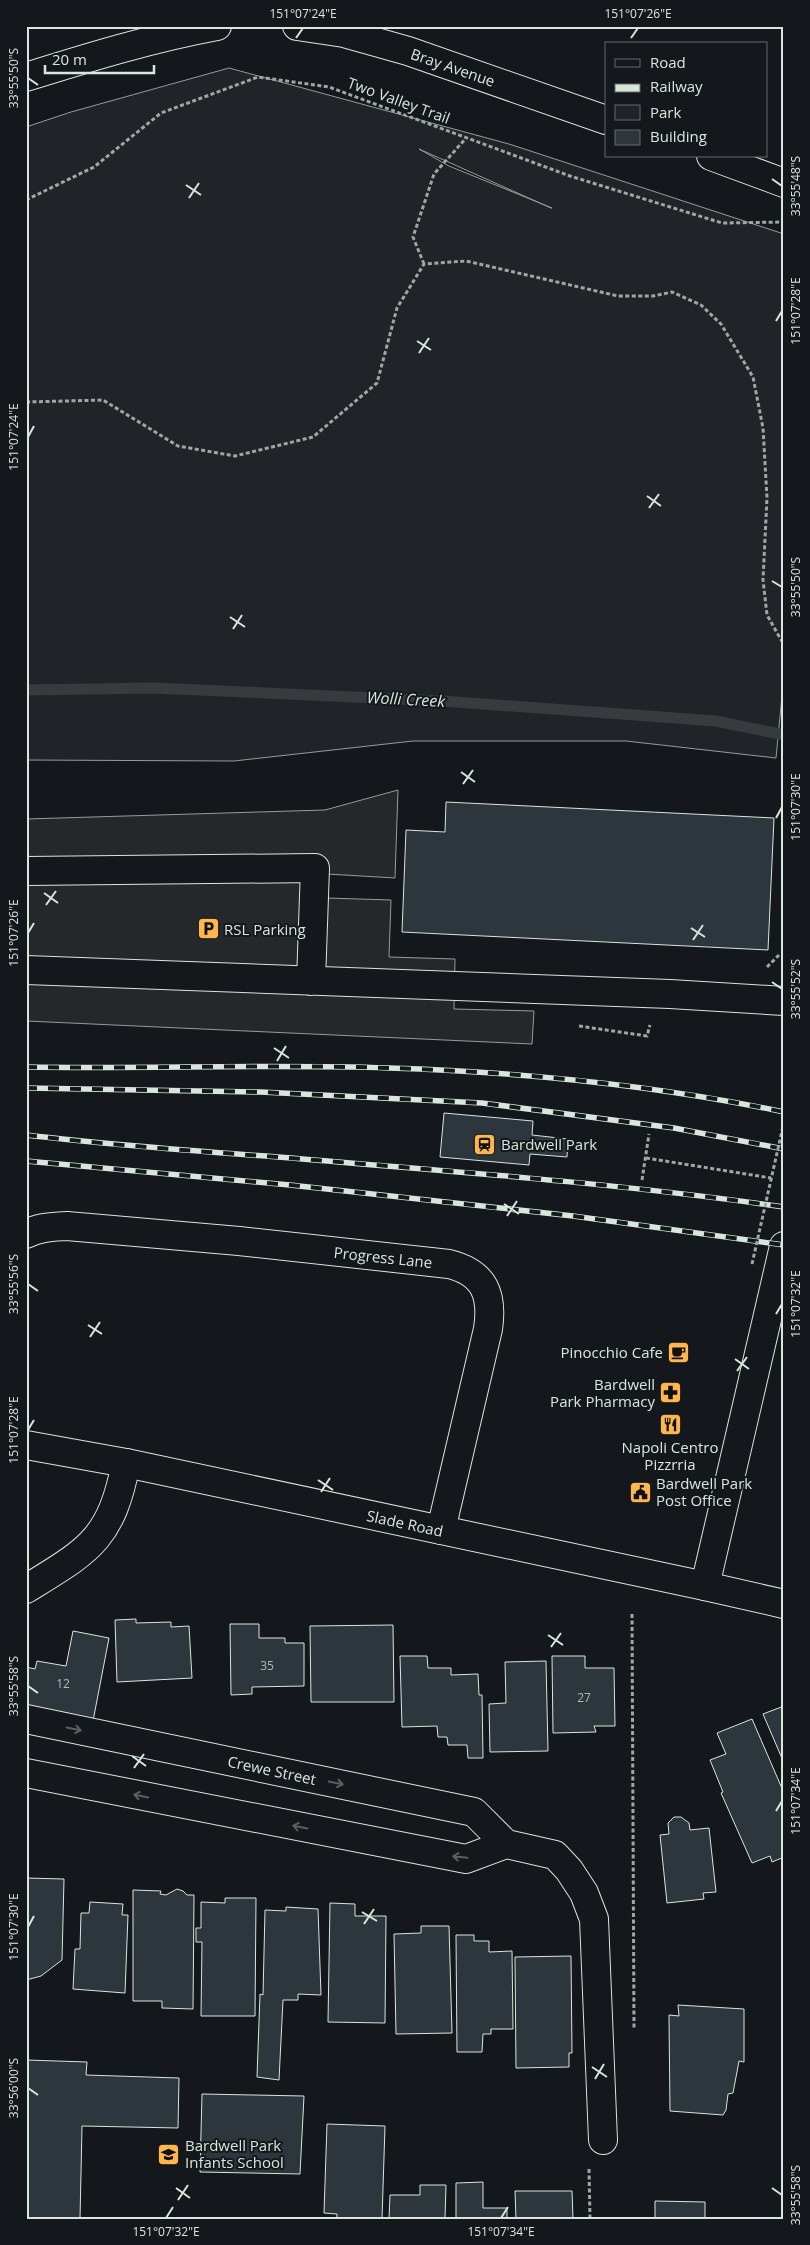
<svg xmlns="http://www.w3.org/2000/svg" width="810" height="2245" font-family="'Open Sans',sans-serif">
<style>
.green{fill:#202428;stroke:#939e99;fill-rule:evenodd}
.parking{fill:#24282b;stroke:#939e99}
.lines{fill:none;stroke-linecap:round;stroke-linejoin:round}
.stream{stroke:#363b3e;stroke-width:11}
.building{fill:#2c363c;stroke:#d8e6dc}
.minor-casing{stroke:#d8e6dc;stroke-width:30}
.major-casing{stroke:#d8e6dc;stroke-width:30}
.path{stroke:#9da8a2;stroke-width:3;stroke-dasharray:4 2.5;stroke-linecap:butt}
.minor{stroke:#14181c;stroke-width:28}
.major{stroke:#14181c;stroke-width:28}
.rail-casing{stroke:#d8e6dc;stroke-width:5.5}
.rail{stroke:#14181c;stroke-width:4;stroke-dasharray:11;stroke-linecap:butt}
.path-bridge{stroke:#9da8a2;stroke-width:3;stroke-dasharray:4 2.5;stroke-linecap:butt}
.oneway{stroke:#59605f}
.ticks{fill:none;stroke:#d8e6dc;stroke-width:2}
.labels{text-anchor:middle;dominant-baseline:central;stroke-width:4;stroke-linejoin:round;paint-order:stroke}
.number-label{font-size:12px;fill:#adbab4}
.street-label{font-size:15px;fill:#d8e6dc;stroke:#14181c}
.poi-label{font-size:15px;fill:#d8e6dc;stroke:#14181c;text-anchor:start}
.water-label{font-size:16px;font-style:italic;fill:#d8e6dc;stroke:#14181c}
.neatline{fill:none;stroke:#d8e6dc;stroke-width:2}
.ticks-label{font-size:12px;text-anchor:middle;fill:#d8e6dc}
</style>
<rect width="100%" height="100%" fill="#14181c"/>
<!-- green -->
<path class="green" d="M229 68 509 144 784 234V675L776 758 626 741H413L234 761 26 760V127L71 112ZM419 149 551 208H552L449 166Z"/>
<!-- parking -->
<path class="parking" d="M398 790 395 878 327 874V898L391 900 389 957 455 959 454 1009 534 1011 532 1044 26 1021V819L325 810Z"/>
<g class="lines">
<!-- stream -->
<path class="stream" d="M26 690 154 688 442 701 716 721 784 735"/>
</g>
<!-- building -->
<path class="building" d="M446 802 774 818 768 950 402 932 406 830 445 832Z
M444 1113 533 1121 532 1135 568 1139 567 1157 530 1154 529 1165 440 1157Z
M136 1619V1623L171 1622V1627L189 1626 192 1678 117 1682 115 1620Z
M230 1624H259V1638H285V1643H304V1686L252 1687V1694L231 1695Z
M393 1625 394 1702H311L310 1626Z
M73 1631 109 1638 93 1721 26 1706V1667L35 1669 37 1661 66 1666Z
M400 1656H427L428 1668H451V1675L478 1674 479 1695H482L483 1758H468L467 1745H448L447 1737H438L437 1726 402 1727Z
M552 1656H585V1668H614L615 1726H594L596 1732 553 1733Z
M546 1661 548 1751 490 1752 489 1704 506 1703 505 1662Z
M784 1706V1763L763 1714Z
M752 1719 784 1793V1857L772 1862 770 1856 752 1863 721 1793 723 1792 710 1760 726 1754 717 1733Z
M674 1817H681L689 1823 690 1830 709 1828 716 1892 703 1893 704 1899 667 1903 660 1835 669 1834 668 1823Z
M26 1878 64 1879 62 1960 41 1976 30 1979H26Z
M177 1889 183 1891 187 1895H194L193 2009 162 2008V2001H133V1890L161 1891 160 1894 166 1895Z
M225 1898H256L255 2016H201L202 1942H196V1928H201V1902L225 1903Z
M90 1902 123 1904 122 1915H128L125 1993 73 1989 75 1949H80L81 1913H89Z
M330 1903 355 1904V1916H386L385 2023 328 2022Z
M286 1907 318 1909 321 1995 298 1994V2000H283L279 2080 257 2077 260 1994 263 1995 265 1910 286 1911Z
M421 1926H449L452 2033 396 2034 394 1934 421 1933Z
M456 1935H474V1941H489V1952L512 1951 513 2029H491V2034H483L482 2052H457Z
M571 1956 572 2053H569V2067L516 2068 515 1957Z
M678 2005 744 2009V2062L739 2061 733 2093 728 2094 726 2110 723 2115 670 2111 669 2015 679 2016Z
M26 2060 87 2062 86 2075 179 2078 178 2128 82 2126 80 2219H26Z
M202 2094 304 2096 300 2174 200 2172Z
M327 2124 385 2126 382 2219H337V2214L324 2213Z
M483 2182V2208H507V2219H456V2183Z
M420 2185H446L445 2219H389L390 2195H420Z
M515 2191H572L573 2219H516Z
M655 2201 705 2202V2219H655Z"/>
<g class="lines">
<defs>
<path id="minor" d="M297 26 344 33 408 51 606 120
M26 77C90 57 152 38 217 26
M711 156 784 183
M26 871 315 868 311 981
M26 970 670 994 784 1001
M26 1234C39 1227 52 1227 67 1226L239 1241 449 1264C485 1273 493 1295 488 1329L441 1530
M705 1586 784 1604
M26 1589C89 1550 111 1540 126 1463
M26 1719 474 1812 506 1844
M26 1773 466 1859 506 1844 555 1855 569 1870 584 1893 594 1919 603 2140"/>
<path id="major" d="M26 1445 126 1463 705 1586 784 1246"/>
</defs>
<!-- minor casing -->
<use href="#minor" class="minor-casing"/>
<!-- major casing -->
<use href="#major" class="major-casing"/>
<!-- path -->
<path class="path" d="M26 200 94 167 161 113 258 77 329 87 570 176 722 223 784 222
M424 264 413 237 434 174 467 137
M26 402 103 400 178 446 235 456 313 437 377 383 397 308 424 264 466 261 618 296H653L672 292 701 305 721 324 753 377 763 428 767 498 763 580 767 615 784 645
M767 967 780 954H784
M579 1026 647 1036 650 1025
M646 1158 771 1178
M642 1180 649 1134
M632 1614 634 2030
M589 2169 590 2219"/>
<!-- minor -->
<use href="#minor" class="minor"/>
<!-- major -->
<use href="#major" class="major"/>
<defs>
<path id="rail" d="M26 1067C147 1069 268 1064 389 1068 521 1072 655 1085 784 1112
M26 1088 261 1092 482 1103 674 1128 784 1149
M26 1135C110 1145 194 1151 278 1157 447 1171 616 1183 784 1207
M26 1161 290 1185 573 1216 784 1245"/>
</defs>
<!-- rail casing -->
<use href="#rail" class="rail-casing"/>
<!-- rail -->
<use href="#rail" class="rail"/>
<!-- path-bridge -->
<path class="path-bridge" d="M752 1264 784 1122"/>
</g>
<!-- one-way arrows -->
<defs><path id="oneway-shaft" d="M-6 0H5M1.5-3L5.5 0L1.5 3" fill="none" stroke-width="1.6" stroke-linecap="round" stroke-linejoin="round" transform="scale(1.25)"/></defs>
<g class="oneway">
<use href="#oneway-shaft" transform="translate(74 1729) rotate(12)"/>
<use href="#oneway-shaft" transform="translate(336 1783) rotate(12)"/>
<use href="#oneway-shaft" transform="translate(141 1796) rotate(-169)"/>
<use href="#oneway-shaft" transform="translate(300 1827) rotate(-169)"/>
<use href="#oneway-shaft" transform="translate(460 1857) rotate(-174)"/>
</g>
<!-- ticks -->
<path class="ticks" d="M296 38 303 28M631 38 638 28M28 78 38 85M772 179 782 186M186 185 201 195M189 198 199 183M776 321 782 311M417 341 431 350M419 353 429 338M28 437 34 426M647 496 661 506M649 508 659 494M772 581 782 587M230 617 245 627M233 629 242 615M461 772 475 782M463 784 473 770M776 818 782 807M44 893 58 903M46 905 56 891M691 928 705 937M28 933 34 923M693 940 703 925M772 982 782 989M274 1048 289 1058M277 1061 286 1046M504 1204 519 1214M507 1216 517 1201M28 1284 38 1291M776 1314 782 1304M88 1325 102 1334M90 1337 100 1322M735 1359 749 1369M737 1371 747 1357M28 1430 34 1420M318 1480 333 1490M321 1492 330 1478M548 1635 563 1645M551 1647 561 1633M28 1686 38 1693M132 1756 146 1766M134 1768 144 1754M776 1811 782 1801M362 1912 377 1921M364 1924 374 1909M28 1927 34 1916M592 2067 607 2077M595 2079 604 2064M28 2088 38 2095M176 2188 190 2198M772 2188 782 2195M178 2200 188 2185M166 2218 173 2207M501 2218 508 2207"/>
<!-- icons -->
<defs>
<symbol id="parking-square" viewBox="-11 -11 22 22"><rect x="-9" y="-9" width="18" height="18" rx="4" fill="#ffb74d" stroke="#14181c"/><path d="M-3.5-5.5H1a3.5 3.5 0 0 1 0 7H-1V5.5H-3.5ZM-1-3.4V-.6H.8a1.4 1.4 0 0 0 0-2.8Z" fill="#111"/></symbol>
<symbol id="station-square" viewBox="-11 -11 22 22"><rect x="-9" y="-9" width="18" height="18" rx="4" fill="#ffb74d" stroke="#14181c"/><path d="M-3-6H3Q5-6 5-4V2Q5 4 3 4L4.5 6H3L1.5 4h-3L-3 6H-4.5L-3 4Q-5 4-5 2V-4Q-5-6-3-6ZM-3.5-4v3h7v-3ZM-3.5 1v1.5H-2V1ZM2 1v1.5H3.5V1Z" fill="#111"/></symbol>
<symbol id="cafe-square" viewBox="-11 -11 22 22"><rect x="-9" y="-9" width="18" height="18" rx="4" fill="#ffb74d" stroke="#14181c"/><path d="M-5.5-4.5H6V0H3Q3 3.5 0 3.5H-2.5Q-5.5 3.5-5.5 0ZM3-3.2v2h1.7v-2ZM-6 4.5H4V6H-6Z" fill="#111"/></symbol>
<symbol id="pharmacy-square" viewBox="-11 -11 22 22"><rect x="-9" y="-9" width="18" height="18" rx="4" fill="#ffb74d" stroke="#14181c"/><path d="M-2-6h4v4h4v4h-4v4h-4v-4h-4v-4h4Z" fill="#111"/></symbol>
<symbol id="restaurant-square" viewBox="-11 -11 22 22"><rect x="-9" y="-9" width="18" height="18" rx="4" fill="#ffb74d" stroke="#14181c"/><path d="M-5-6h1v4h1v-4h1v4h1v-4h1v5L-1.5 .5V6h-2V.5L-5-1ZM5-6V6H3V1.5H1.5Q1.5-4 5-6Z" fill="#111"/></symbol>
<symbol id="civic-square" viewBox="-11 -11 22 22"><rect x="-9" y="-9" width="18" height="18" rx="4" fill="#ffb74d" stroke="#14181c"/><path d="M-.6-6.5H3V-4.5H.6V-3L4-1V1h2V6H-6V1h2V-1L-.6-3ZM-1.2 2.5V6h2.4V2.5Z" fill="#111"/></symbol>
<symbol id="school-square" viewBox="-11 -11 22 22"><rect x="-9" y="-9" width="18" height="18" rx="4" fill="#ffb74d" stroke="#14181c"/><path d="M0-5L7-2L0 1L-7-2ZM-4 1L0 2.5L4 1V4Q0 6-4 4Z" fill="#111"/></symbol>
</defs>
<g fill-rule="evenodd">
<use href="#parking-square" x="196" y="916" width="25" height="25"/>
<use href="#station-square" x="472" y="1132" width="25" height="25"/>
<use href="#cafe-square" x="666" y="1340" width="25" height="25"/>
<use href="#pharmacy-square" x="658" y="1380" width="25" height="25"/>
<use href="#restaurant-square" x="658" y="1412" width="25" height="25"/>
<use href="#civic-square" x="628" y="1480" width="25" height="25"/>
<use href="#school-square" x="156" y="2142" width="25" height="25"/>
</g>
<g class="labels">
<!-- number labels -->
<g class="number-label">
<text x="267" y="1665">35</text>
<text x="63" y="1683">12</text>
<text x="584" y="1697">27</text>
</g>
<!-- street labels -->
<g class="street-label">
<text transform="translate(453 67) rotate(19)">Bray Avenue</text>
<text transform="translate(399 100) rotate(20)">Two Valley Trail</text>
<text transform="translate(383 1257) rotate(6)">Progress Lane</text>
<text transform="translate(405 1523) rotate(12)">Slade Road</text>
<text transform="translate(272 1770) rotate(12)">Crewe Street</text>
</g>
<!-- poi labels -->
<g class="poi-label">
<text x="224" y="929">RSL Parking</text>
<text x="501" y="1144">Bardwell Park</text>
<text x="663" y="1352" text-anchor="end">Pinocchio Cafe</text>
<text x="655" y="1384" text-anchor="end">Bardwell<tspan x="655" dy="17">Park Pharmacy</tspan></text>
<text x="670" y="1447" text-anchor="middle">Napoli Centro<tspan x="670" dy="17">Pizzrria</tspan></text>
<text x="656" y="1483">Bardwell Park<tspan x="656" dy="17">Post Office</tspan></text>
<text x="185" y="2145">Bardwell Park<tspan x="185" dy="17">Infants School</tspan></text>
</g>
<!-- water labels -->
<g class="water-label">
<text transform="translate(406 699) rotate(3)">Wolli Creek</text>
</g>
</g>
<!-- border -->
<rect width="810" height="2245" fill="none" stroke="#14181c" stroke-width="55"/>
<!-- legend -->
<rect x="605" y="42" width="162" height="115" fill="#14181c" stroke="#626a69"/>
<rect x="615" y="59" width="25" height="8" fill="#14181c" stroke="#626a69"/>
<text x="650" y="68" font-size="15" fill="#d8e6dc">Road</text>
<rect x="615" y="84" width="25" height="8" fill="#d8e6dc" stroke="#626a69"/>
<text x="650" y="92" font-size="15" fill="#d8e6dc">Railway</text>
<rect x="615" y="105" width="25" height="15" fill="#202428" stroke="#626a69"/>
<text x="650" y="118" font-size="15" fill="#d8e6dc">Park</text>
<rect x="615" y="130" width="25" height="15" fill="#2c363c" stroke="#626a69"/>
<text x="650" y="142" font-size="15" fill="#d8e6dc">Building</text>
<!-- scale -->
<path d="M45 65v8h109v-8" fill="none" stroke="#d8e6dc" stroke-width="2.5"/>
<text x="52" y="65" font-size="15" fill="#d8e6dc" stroke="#14181c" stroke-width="4" paint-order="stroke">20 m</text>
<rect x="28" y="28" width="754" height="2190" class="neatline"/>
<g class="ticks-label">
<text x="303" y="18">151°07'24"E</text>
<text x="638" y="18">151°07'26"E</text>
<text transform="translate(14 78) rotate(-90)" y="4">33°55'50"S</text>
<text transform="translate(796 186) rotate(-90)" y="4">33°55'48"S</text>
<text transform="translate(796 311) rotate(-90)" y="4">151°07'28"E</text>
<text transform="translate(14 437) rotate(-90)" y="4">151°07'24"E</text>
<text transform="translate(796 587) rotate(-90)" y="4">33°55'50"S</text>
<text transform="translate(796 807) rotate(-90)" y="4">151°07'30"E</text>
<text transform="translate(14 933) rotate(-90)" y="4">151°07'26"E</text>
<text transform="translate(796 989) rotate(-90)" y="4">33°55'52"S</text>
<text transform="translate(14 1284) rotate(-90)" y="4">33°55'56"S</text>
<text transform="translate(796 1304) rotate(-90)" y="4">151°07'32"E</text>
<text transform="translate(14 1430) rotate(-90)" y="4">151°07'28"E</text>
<text transform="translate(14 1686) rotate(-90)" y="4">33°55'58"S</text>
<text transform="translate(796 1801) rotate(-90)" y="4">151°07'34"E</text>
<text transform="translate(14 1927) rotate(-90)" y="4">151°07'30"E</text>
<text transform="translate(14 2088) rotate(-90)" y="4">33°56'00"S</text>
<text transform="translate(796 2195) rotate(-90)" y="4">33°55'58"S</text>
<text x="166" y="2236">151°07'32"E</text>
<text x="501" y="2236">151°07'34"E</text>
</g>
</svg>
